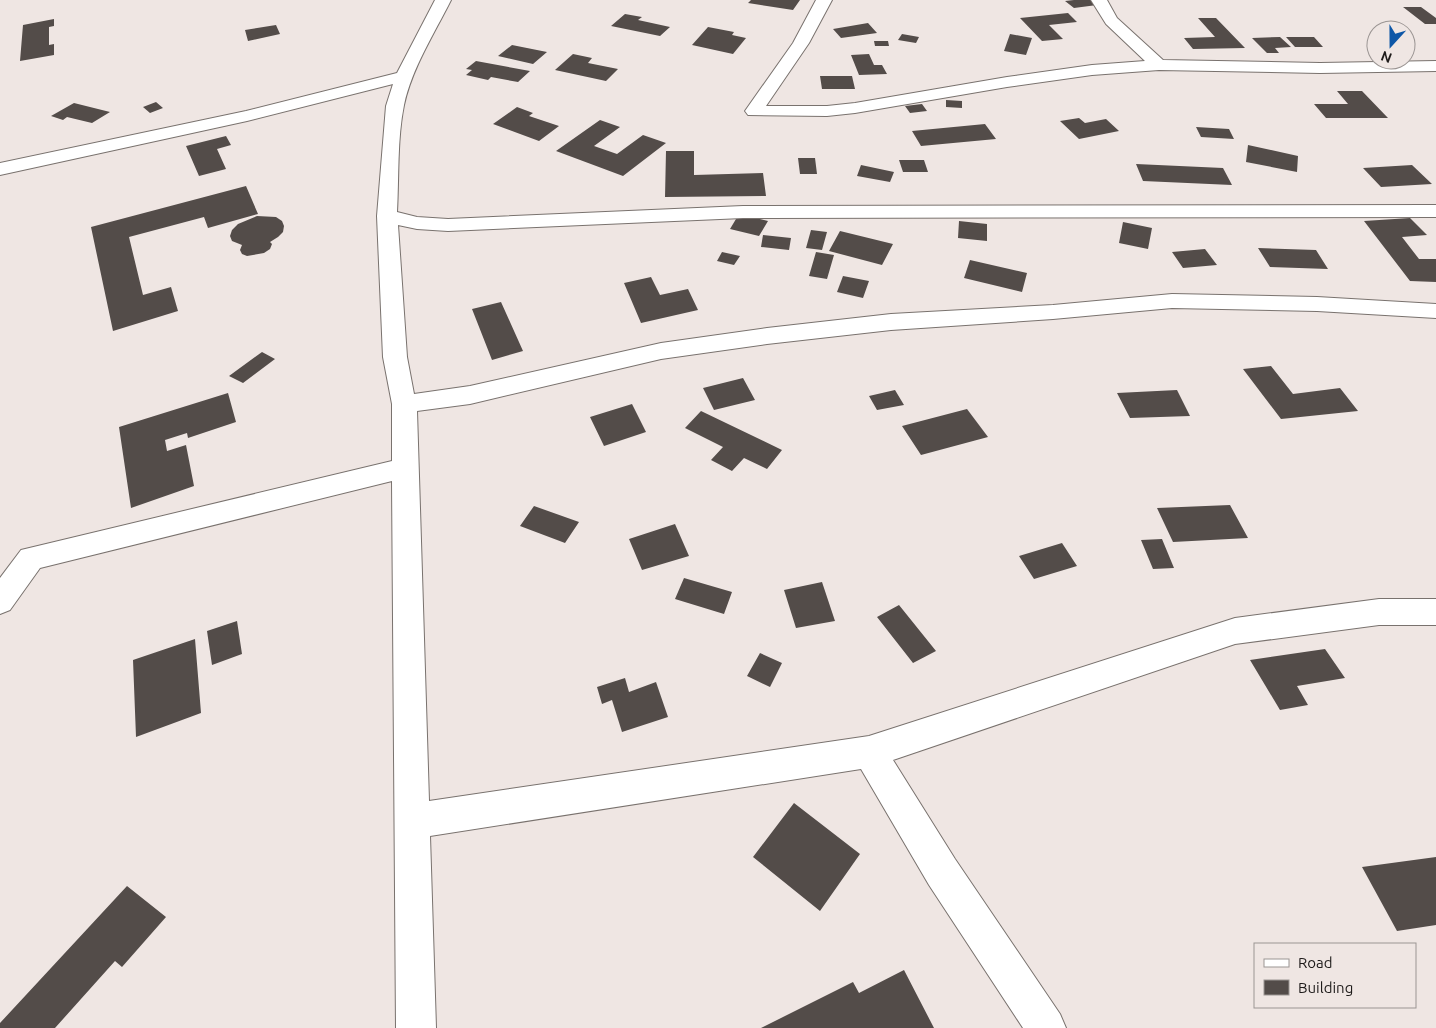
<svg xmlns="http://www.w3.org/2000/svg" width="1436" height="1028" font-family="Ubuntu,sans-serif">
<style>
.building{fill:#534c49}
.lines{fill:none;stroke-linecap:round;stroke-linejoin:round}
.minor-casing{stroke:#79726e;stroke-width:2}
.minor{fill:#fff;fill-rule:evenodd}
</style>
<rect width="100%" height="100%" fill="#efe6e3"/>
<!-- building -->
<path class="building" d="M751 0H800L793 10 748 3Z
M1074 0H1091L1097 5 1074 8 1065 1Z
M1403 7H1421L1436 18V24H1425Z
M1068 13 1077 22 1049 25 1063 39 1042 41 1020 18Z
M625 14 642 17 638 20 670 27 660 36 611 26Z
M1198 18H1216L1245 48 1193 49 1184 38 1215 37Z
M54 19V26L49 27V45L54 44V55L20 61 23 25Z
M868 23 877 33 841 38 833 29Z
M276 25 280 34 248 41 245 30Z
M708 27 734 32 732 35 746 38 733 54 692 45Z
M902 34 919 37 916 43 898 40Z
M1010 34 1032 38 1026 55 1004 51Z
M1280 37 1291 47 1275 48 1279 53H1267L1252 38Z
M1286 37H1314L1323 47H1295Z
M874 41H888L889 46H875Z
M512 45 547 52 533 64 498 56Z
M573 54 592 58 588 63 618 69 606 81 555 70Z
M869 54 874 65H882L887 74 859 75 851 55Z
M476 61 530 71 518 82 491 77 488 80 466 75 472 70 466 69Z
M820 76H852L855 89H822Z
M1337 91H1362L1388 118H1326L1314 104H1348Z
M946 100 962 101V108L946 107Z
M156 102 163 108 150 113 143 107Z
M74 103 110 112 92 123 67 117 63 120 51 116Z
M922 104 927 111 910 113 905 106Z
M517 107 533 113 529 116 559 126 539 141 493 124Z
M1079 118 1085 123 1106 119 1119 131 1079 139 1060 121Z
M600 120 620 127 594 146 617 154 643 135 666 143 623 176 556 151Z
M985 124 996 139 921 146 912 131Z
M1196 127 1229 129 1234 139 1201 137Z
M226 136 231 145 217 149 226 169 199 176 186 146Z
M1248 145 1298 156 1297 172 1246 162Z
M666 151H694V175L763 173 766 196 665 197Z
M798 158H815L817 174H800Z
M899 160H924L928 172H903Z
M1136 164 1223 168 1232 185 1143 181Z
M861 165 894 172 890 182 857 176Z
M1412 165 1432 184 1381 187 1363 168Z
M246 186 258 214 208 228 204 217 129 237 143 295 171 287 178 311 113 331 91 227Z
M739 214 768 221 759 236 730 229Z
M257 216 276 217 282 221 284 226 283 232 278 237 270 242 272 244 270 249 264 253 247 256 242 254 240 250 242 245 232 241 230 236 232 230 238 224Z
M1410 218 1427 235 1402 237 1419 259H1436V282L1410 281 1364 221Z
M959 221 987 224V241L958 238Z
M1123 222 1152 228 1148 249 1119 243Z
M811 230 827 232 822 250 806 248Z
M840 231 893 244 882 265 829 251Z
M763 235 791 238 789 250 761 247Z
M1258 248 1316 250 1328 269 1270 267Z
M1205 249 1217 265 1183 268 1172 252Z
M722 252 740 256 734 265 717 261Z
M816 252 834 255 827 279 809 276Z
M970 260 1027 273 1022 292 964 278Z
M843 276 869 281 863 298 837 292Z
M651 277 660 295 688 289 698 310 641 323 624 283Z
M501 302 523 351 492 360 472 309Z
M262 352 275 359 243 383 229 376Z
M1271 366 1293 394 1340 388 1358 411 1281 419 1243 369Z
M743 378 755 400 714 410 703 388Z
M895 390 904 405 877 410 869 396Z
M1177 390 1190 416 1130 418 1117 393Z
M228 393 236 422 188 438 187 433 165 440 167 451 186 445 194 486 131 508 119 427Z
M632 404 646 432 604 446 590 417Z
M967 409 988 437 921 455 902 426Z
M701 411 782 450 767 469 744 458 732 471 711 460 723 447 685 428Z
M1230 505 1248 538 1173 542 1157 508Z
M534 506 579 522 565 543 520 526Z
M675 524 689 556 642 570 629 539Z
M1162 539 1174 568 1153 569 1141 540Z
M1062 543 1077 566 1034 579 1019 556Z
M684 578 732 592 724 614 675 599Z
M822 582 835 621 796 628 784 590Z
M899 605 936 651 913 663 877 617Z
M237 621 242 654 212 665 207 631Z
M195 639 201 713 136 737 133 660Z
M1325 649 1345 678 1297 686 1308 705 1280 710 1250 660Z
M760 653 782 663 770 687 747 676Z
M625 678 629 692 656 682 668 717 622 732 612 700 602 704 597 687Z
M794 803 860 854 820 911 753 857Z
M1436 857V925L1397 931 1362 867Z
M127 886 166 917 122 967 115 961 55 1028H0V1023Z
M904 970 934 1028H761L853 982 859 993Z"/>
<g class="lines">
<defs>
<path id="minor" d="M435 0H451C434 34 412 68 404 105 397 139 399 177 397 212L417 217 448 219 743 206 1436 205V217L743 218 448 231 417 229 398 225 407 357 414 394 470 386 661 343 767 328 891 314 1053 305 1172 294 1317 297 1436 304V318L1317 311 1172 308 1053 319 891 330 767 344 661 359 470 404 417 411 429 801 869 736 1235 618 1379 599H1436V625H1379L1235 644 893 760 955 859 1060 1014 1066 1028H1023L929 885 861 769 430 836 436 1028H396L392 481 40 568 10 610 0 614V578L21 550 392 461V404L383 357 377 216 386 106 393 84 247 121 0 175V163L246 111 397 73Z
M816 0H832L809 43 766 106H827L855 103 1007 77 1092 65 1145 61 1106 24 1091 0H1107L1117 18 1163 60 1320 63 1436 61V71L1320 73 1159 70 1092 75 1007 87 855 113 827 116 748 115 745 111 793 43Z"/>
</defs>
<!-- minor casing -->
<use href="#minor" class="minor-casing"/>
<!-- minor -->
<use href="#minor" class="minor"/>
</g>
<!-- legend -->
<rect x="1254" y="943" width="162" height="65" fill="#efe6e3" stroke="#9b9593"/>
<rect x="1264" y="959" width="25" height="8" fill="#ffffff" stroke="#9b9593"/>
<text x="1298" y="968" font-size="15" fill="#1e1b1a">Road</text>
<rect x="1264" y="980" width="25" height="15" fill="#534c49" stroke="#9b9593"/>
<text x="1298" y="993" font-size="15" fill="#1e1b1a">Building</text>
<!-- north arrow -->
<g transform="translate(1391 45) rotate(201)"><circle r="24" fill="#efe6e3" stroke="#9b9593"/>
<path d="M0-4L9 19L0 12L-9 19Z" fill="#0e57a7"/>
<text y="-8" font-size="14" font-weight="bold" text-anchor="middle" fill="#1e1b1a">N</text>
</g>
</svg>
